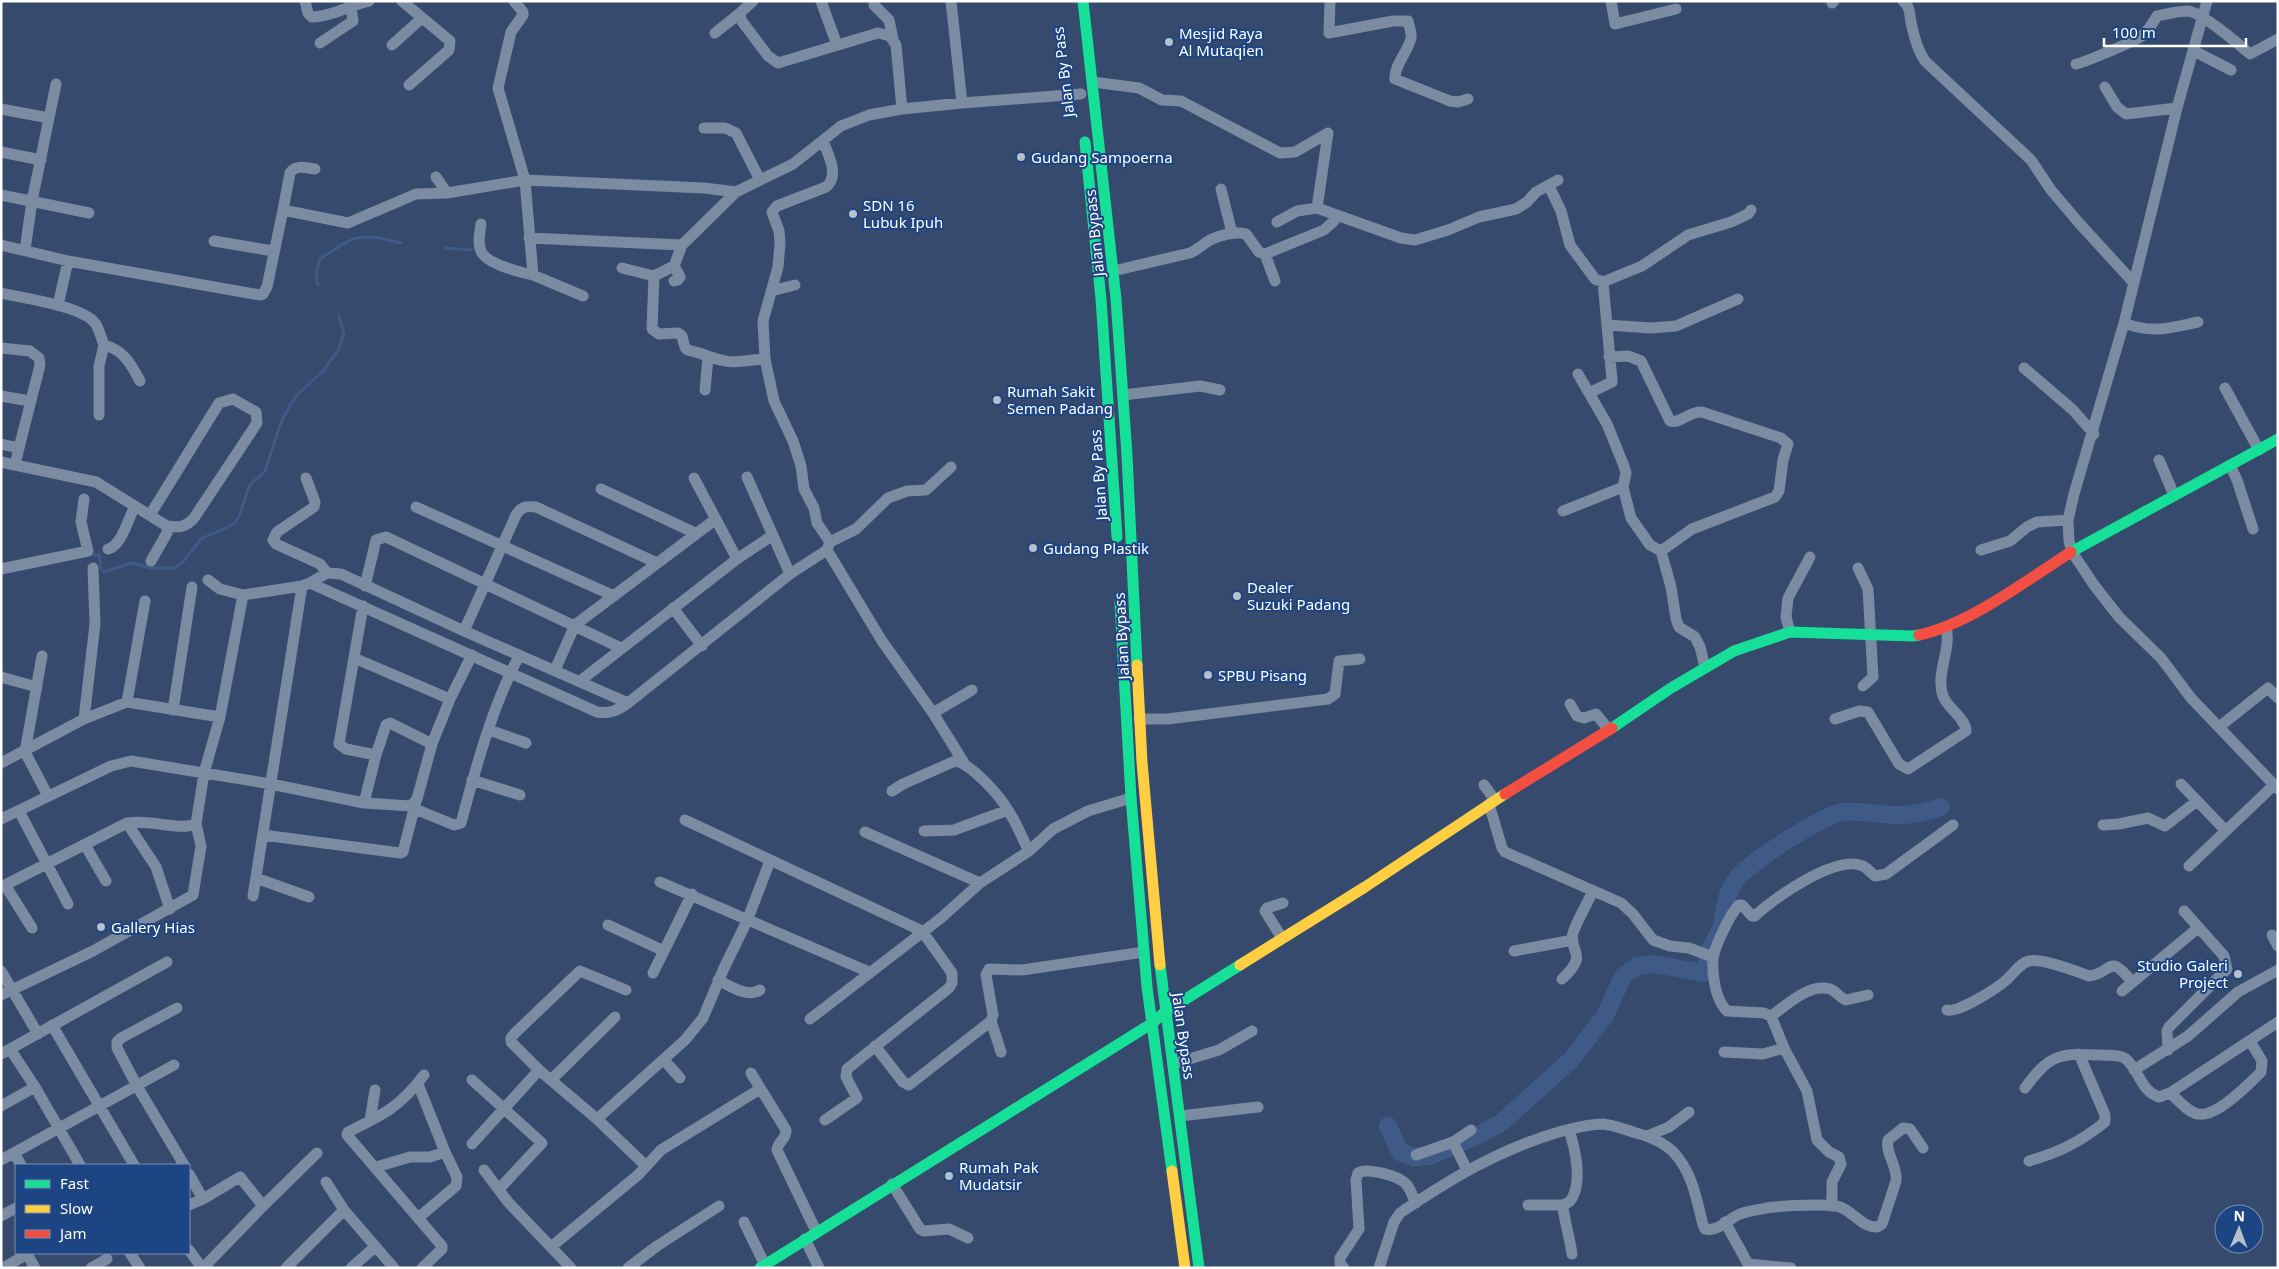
<svg xmlns="http://www.w3.org/2000/svg" width="2279" height="1269" font-family="'Noto Sans',sans-serif">
<style>
.lines{fill:none;stroke-linecap:round;stroke-linejoin:round}
.stream{stroke:#3f5a87;stroke-width:3}
.river{stroke:#3f5a87;stroke-width:18}
.street{stroke:#7b8ba2;stroke-width:11}
.fast{stroke:#16e098;stroke-width:11}
.slow{stroke:#ffcf43;stroke-width:11}
.jam{stroke:#f24e42;stroke-width:11}
.poi-dot{fill:#b8c0cc;stroke:#1e4583;stroke-width:2}
.labels{text-anchor:middle;dominant-baseline:central;stroke-width:4;stroke-linejoin:round;paint-order:stroke}
.poi-label{font-size:15px;fill:#fff;stroke:#1e4583;text-anchor:start}
.street-label{font-size:15px;fill:#fff;stroke:#1e4583}
</style>
<rect width="100%" height="100%" fill="#354a6c"/>
<g class="lines">
<!-- stream -->
<path class="stream" d="M445 248 472 250
M318 285 316 275 320 259C355 235 360 232 401 243
M90 555H99L101 569 104 572 132 563 151 568H174L181 564 201 539 234 524 239 517 249 486 265 471 281 422 290 405 298 394 322 372 338 351 344 334 339 316"/>
<!-- river -->
<path class="river" d="M1388 1126 1400 1152 1413 1157 1430 1156 1483 1133 1502 1122 1571 1060 1605 1016 1623 976 1637 966 1654 964 1703 973C1708 965 1708 957 1711 948 1714 940 1721 932 1722 924 1725 909 1726 894 1735 881 1746 864 1824 814 1844 812 1865 810 1883 816 1904 815 1917 814 1929 811 1941 807"/>
<!-- street -->
<path class="street" d="M305 1 308 13 312 17C331 17 350 5 369 1
M402 1 450 41 449 50 409 85
M514 1 523 12V15L511 32 498 88 525 180 533 275 583 296
M753 1 740 13 741 20 768 56 778 63 878 33 890 36 896 45 902 109
M821 1 837 45
M951 1 962 103
M1330 1 1329 33 1393 21H1408C1409 26 1412 33 1411 38 1408 52 1394 65 1395 79L1450 101 1458 102 1468 99
M1611 1 1615 24 1676 9
M1903 1C1912 9 1909 17 1912 27 1915 39 1918 51 1925 61L2031 160 2051 190 2079 223 2134 283
M2207 1 2177 108 2124 323 2074 494 2068 520 2069 541 2072 552 2094 585 2119 617 2161 658 2191 698 2278 789
M1832 3 1834 1
M874 5 889 20 893 39
M715 33 740 13
M320 43 353 21 350 1
M392 45 422 18
M2194 51 2231 70
M2076 64C2081 64 2137 40 2142 36 2149 30 2153 23 2157 16 2167 14 2178 11 2188 11 2201 12 2240 45 2250 54L2278 39
M1093 82 1139 88 1162 100 1181 101 1280 153 1295 152 1328 133
M2105 87 2117 107 2126 114 2177 108
M1 109 49 118
M704 128H725L736 133 760 180
M1 152 41 160
M436 177 447 193
M1549 186 1561 211 1570 245 1595 279 1603 282 1612 380V382L1589 393
M1221 189 1232 233
M1 195 89 213
M1317 208 1328 133
M283 210 290 173C296 164 306 168 315 169
M1277 222 1297 211 1317 208 1401 238 1415 240 1448 230 1479 217 1516 209 1527 202 1536 192 1558 180
M481 224C480 232 477 243 481 251 486 264 520 272 533 275
M529 238 682 245 736 192
M214 241 273 251
M1 245 68 261 260 295 263 294 267 287 283 210 348 223 416 194 447 193 525 180 704 188 736 192 793 164 841 126 869 115 902 109 962 103 1081 94
M682 245 674 266 654 276 652 329 659 334 678 333 682 336C686 355 686 348 702 354 734 366 733 361 765 359
M25 250 32 201 56 84
M1265 254 1275 281
M622 268 654 276
M1113 271 1190 253C1198 250 1203 244 1210 240 1220 235 1236 231 1246 234L1259 252 1265 254 1324 230 1334 221
M674 281 678 280 680 277 674 266
M1603 282 1642 266 1688 235 1731 222 1748 214 1751 210
M771 291 795 285
M1 293C22 298 82 306 95 323 99 328 101 338 104 345 124 350 131 364 140 381
M58 305 68 261
M2124 323C2152 334 2170 328 2198 322
M1607 325 1651 328 1676 326 1738 299
M1 348 30 351 39 358 40 365 19 448
M1609 357 1628 356 1641 361 1670 421C1681 424 1689 411 1702 412L1781 438 1788 444 1783 460 1779 491 1775 497 1692 529 1661 551
M2024 368 2073 410 2094 434
M1578 374 1607 424 1624 466 1626 473 1623 487 1631 518 1650 545 1661 551 1671 587 1676 619 1679 627 1695 637 1700 647 1705 667
M2225 388 2259 450
M705 390 708 357
M1123 395 1200 386 1220 390
M1 396 30 401
M99 415V366L104 345
M1 444 19 448 15 465 1 462
M2159 460 2174 495
M15 465 96 482 167 526V533L151 561
M2230 465 2237 480 2253 529
M747 477 790 574
M306 478 315 502 314 507 277 532 273 540 276 544 320 564 327 573
M694 478 737 559
M601 489 695 533
M416 507 614 596
M1563 511 1623 487
M150 515 219 403 233 399 256 412 257 423 194 518C186 527 179 528 167 526
M830 542 856 529 888 498 907 491 926 490 951 467
M108 549C122 545 128 519 135 506
M827 550 882 641 933 713
M1981 550 2010 541 2027 527 2037 522 2068 520
M1858 568 1868 589 1873 677 1863 686
M1 569 88 551 81 522 84 499
M208 580 220 589 243 595
M310 583 327 573 341 574 464 631 628 703
M365 586 376 540 386 537 621 648
M363 606 339 744 346 749 376 755
M673 608 702 646
M464 631 516 515C522 506 526 506 536 507L657 563
M1790 632 1786 617 1788 598 1810 557
M42 656 25 752 48 796
M354 658 450 699
M555 670 575 625 716 519
M1 677 37 687
M580 681 737 559 773 535
M127 702 145 601
M1570 704 1577 716 1584 718 1596 714 1609 730
M173 710 192 587
M84 719 95 624 93 568
M1139 719H1168L1328 699 1335 694 1339 661 1360 659
M1835 719 1859 711 1868 712 1899 764 1908 769 1966 731C1966 718 1947 708 1943 696 1935 674 1952 649 1946 627
M2219 727 2268 688 2278 698
M489 730 526 743
M1 763 84 719 127 702 220 717
M964 763 933 713 972 690
M472 780 520 795
M2181 784 2226 831
M1484 785 1495 800
M892 791 903 784 955 761C972 764 1001 797 1009 812 1017 824 1022 838 1029 851
M364 803 376 755 386 725 390 723 432 744
M1489 804 1502 848 1505 852 1621 903 1633 914 1653 940 1670 946 1689 948 1710 956 1713 958C1712 975 1715 999 1727 1011L1764 1013 1771 1016 1784 1048 1807 1091 1817 1140 1829 1152 1839 1157 1841 1164 1832 1182V1206
M415 809 454 825 461 823C476 767 492 707 519 656
M19 811 68 904
M1 819 111 766 131 761 271 784 364 803 411 806 417 799 432 744 450 699 472 655
M685 820 922 931 952 973V983L949 988 847 1069 846 1077 857 1098 825 1120
M127 823 156 867 170 909
M2103 825 2119 824 2148 818 2165 826 2197 801
M924 831 954 830 1008 810
M865 832 980 883
M263 835 400 853 403 852 416 801
M85 845 106 881
M2189 866 2274 785
M256 878 309 897
M660 882 869 972
M5 885 32 928
M1 887 127 823C150 819 177 831 196 824L204 773 220 717 243 595 302 586 310 583 597 712C609 714 617 711 628 703L790 574 827 550 830 542 817 523 814 508 804 489 801 466 793 441 774 401 765 359 763 321 778 267 780 243 779 231 772 212 777 206 826 187C840 176 828 154 823 141
M253 896 302 586
M608 925 664 951 692 894
M2272 935 2278 946
M1282 938 1265 911 1267 908 1283 903
M1514 951 1573 940
M1713 958C1715 946 1730 914 1739 905H1742L1752 916H1755C1774 898 1836 854 1863 866 1867 868 1871 873 1875 876L1886 874 1953 825
M1 971 38 1034
M653 973 664 951
M1562 979C1592 952 1565 951 1574 930 1579 917 1587 904 1593 891
M718 980C730 986 747 998 760 990
M626 990 580 971 515 1033 511 1038V1042L539 1070 597 1119 646 1166
M2122 991 2198 928
M1 995 93 951 193 895 201 846 196 824
M177 1008 121 1038 117 1042V1048L137 1086 184 1165
M1947 1010C1958 1013 1996 989 2005 981 2013 975 2019 963 2029 961 2042 958 2075 971 2089 976 2113 973 2108 952 2132 982
M1771 1016C1787 1005 1809 983 1830 989 1836 991 1840 998 1846 1000L1868 995
M810 1019 941 918 980 883 1029 851 1053 829 1088 811 1131 798
M991 1021 1001 1052
M52 1025 134 1165
M875 1046 903 1082 909 1085 991 1021 993 1015 986 975 989 969 1022 970 1144 952
M10 1049 35 1087
M2168 1050 2167 1031 2169 1027 2227 969 2224 956 2184 911
M1724 1052 1763 1054 1784 1048
M1 1054 167 962
M664 1060 680 1078
M1173 1064 1219 1050 1252 1031
M2134 1070 2188 1036 2238 992 2278 970
M751 1073 786 1130C787 1139 777 1142 777 1150L816 1231
M472 1080 542 1143 499 1189
M551 1080 615 1017
M418 1084 445 1152
M2025 1088C2050 1054 2059 1053 2101 1055 2109 1056 2121 1054 2127 1060 2140 1072 2141 1091 2159 1097L2170 1093 2278 1022
M2170 1093C2178 1099 2187 1112 2198 1114 2216 1118 2248 1085 2261 1072L2262 1061 2250 1041
M1 1106 35 1087 80 1165
M1180 1116 1258 1107
M597 1119 685 1040 703 1018 724 968 747 921 770 861
M370 1121 375 1090
M1569 1130C1575 1148 1583 1182 1571 1200 1568 1204 1565 1202 1563 1207 1565 1224 1570 1238 1572 1254
M1647 1136 1669 1127 1689 1112
M1453 1142 1467 1170
M472 1144 539 1070
M14 1153 21 1165
M1416 1155 1453 1142 1471 1130
M1 1160 174 1065
M2029 1161C2060 1152 2080 1142 2105 1122V1115L2079 1054
M376 1167 410 1157H430L445 1152 457 1177 456 1186 418 1218
M484 1170 508 1202 571 1268
M189 1174 203 1199 189 1205
M326 1182 344 1210 394 1268
M892 1184 920 1229 924 1231 949 1229 968 1238
M203 1199 240 1177 263 1206 317 1153
M1528 1205H1563
M1 1216 16 1208
M744 1222 765 1265
M1725 1222 1748 1264 1791 1268
M805 1239 819 1268
M551 1247 638 1175 661 1150 760 1089
M189 1250 202 1268
M130 1253 140 1268
M27 1254 35 1268
M3 1268 29 1253
M91 1268 107 1259
M203 1268 263 1206
M286 1268 344 1210
M351 1268 375 1247
M422 1268 442 1249V1246L347 1135 348 1132C383 1115 400 1107 424 1075
M628 1268 657 1246 719 1206
M1344 1268 1340 1264V1258L1359 1229 1356 1180 1358 1173C1367 1167 1400 1176 1407 1185 1411 1190 1413 1198 1416 1203
M1379 1268 1394 1222 1400 1213C1452 1178 1498 1150 1559 1132 1574 1128 1587 1124 1603 1124 1614 1125 1626 1130 1636 1133 1651 1137 1666 1143 1676 1155 1693 1175 1697 1201 1703 1225L1705 1229C1718 1232 1728 1219 1740 1214 1748 1211 1758 1210 1766 1208 1779 1206 1829 1203 1840 1207 1854 1212 1861 1227 1877 1227L1882 1224 1896 1181C1898 1166 1885 1154 1888 1140L1903 1128 1910 1129 1923 1148"/>
<!-- fast -->
<path class="fast" d="M1083 1 1116 299 1127 455 1137 665
M1085 142 1101 299 1117 537
M2071 552 2278 439
M1120 603 1131 798 1147 987 1172 1171
M1612 728 1671 688 1734 651 1790 632 1912 636 1919 635
M1160 965 1199 1268
M760 1268 1151 1024 1165 1012 1240 965"/>
<!-- slow -->
<path class="slow" d="M1137 665 1142 762 1160 965
M1240 965 1365 887 1505 794
M1172 1171 1185 1268"/>
<!-- jam -->
<path class="jam" d="M1919 635C1970 624 2027 580 2071 552
M1505 794 1612 728"/>
</g>
<!-- markers -->
<g class="poi-dot">
<circle cx="1169" cy="42" r="5"/>
<circle cx="1021" cy="157" r="5"/>
<circle cx="853" cy="214" r="5"/>
<circle cx="997" cy="400" r="5"/>
<circle cx="1033" cy="548" r="5"/>
<circle cx="1237" cy="596" r="5"/>
<circle cx="1208" cy="675" r="5"/>
<circle cx="101" cy="927" r="5"/>
<circle cx="2238" cy="974" r="5"/>
<circle cx="949" cy="1176" r="5"/>
</g>
<g class="labels">
<!-- poi labels -->
<g class="poi-label">
<text x="1179" y="33">Mesjid Raya<tspan x="1179" dy="17">Al Mutaqien</tspan></text>
<text x="1031" y="157">Gudang Sampoerna</text>
<text x="863" y="205">SDN 16<tspan x="863" dy="17">Lubuk Ipuh</tspan></text>
<text x="1007" y="391">Rumah Sakit<tspan x="1007" dy="17">Semen Padang</tspan></text>
<text x="1043" y="548">Gudang Plastik</text>
<text x="1247" y="587">Dealer<tspan x="1247" dy="17">Suzuki Padang</tspan></text>
<text x="1218" y="675">SPBU Pisang</text>
<text x="111" y="927">Gallery Hias</text>
<text x="2228" y="965" text-anchor="end">Studio Galeri<tspan x="2228" dy="17">Project</tspan></text>
<text x="959" y="1167">Rumah Pak<tspan x="959" dy="17">Mudatsir</tspan></text>
</g>
<!-- street labels -->
<g class="street-label">
<text transform="translate(1063 72) rotate(-97)">Jalan By Pass</text>
<text transform="translate(1094 233) rotate(-96)">Jalan Bypass</text>
<text transform="translate(1098 475) rotate(-94)">Jalan By Pass</text>
<text transform="translate(1121 636) rotate(-93)">Jalan Bypass</text>
<text transform="translate(1184 1036) rotate(82)">Jalan Bypass</text>
</g>
</g>
<!-- border -->
<rect width="2279" height="1269" fill="none" stroke="#ffffff" stroke-width="5"/>
<!-- legend -->
<rect x="15" y="1164" width="175" height="90" fill="#1e4583" stroke="#788fb5"/>
<rect x="25" y="1180" width="25" height="8" fill="#16e098" stroke="#788fb5"/>
<text x="60" y="1189" font-size="15" fill="#ffffff">Fast</text>
<rect x="25" y="1205" width="25" height="8" fill="#ffcf43" stroke="#788fb5"/>
<text x="60" y="1214" font-size="15" fill="#ffffff">Slow</text>
<rect x="25" y="1230" width="25" height="8" fill="#f24e42" stroke="#788fb5"/>
<text x="60" y="1239" font-size="15" fill="#ffffff">Jam</text>
<!-- north arrow -->
<g transform="translate(2239 1229) rotate(1)"><circle r="24" fill="#1e4583" stroke="#788fb5"/>
<path d="M0-4L9 19L0 12L-9 19Z" fill="#b8c0cc"/>
<text y="-8" font-size="14" font-weight="bold" text-anchor="middle" fill="#ffffff">N</text>
</g>
<!-- scale -->
<path d="M2104 38v8h142v-8" fill="none" stroke="#ffffff" stroke-width="2.5"/>
<text x="2112" y="38" font-size="15" fill="#ffffff" stroke="#1e4583" stroke-width="4" paint-order="stroke">100 m</text>
</svg>
